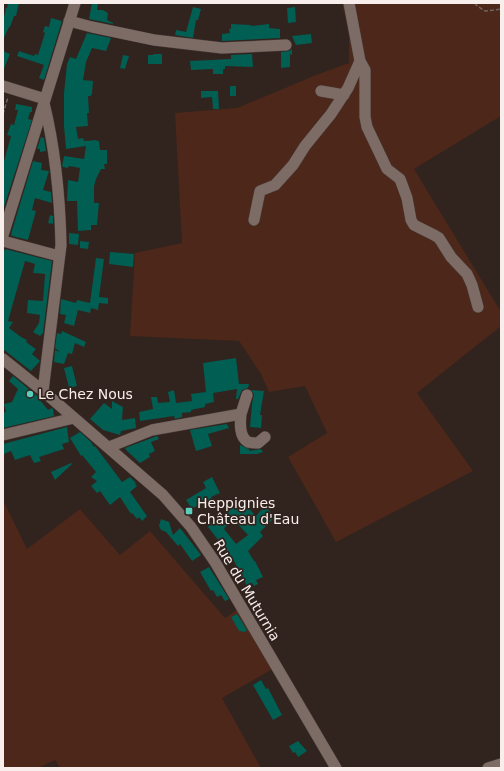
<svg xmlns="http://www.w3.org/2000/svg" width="504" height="771" font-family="'DejaVu Sans',sans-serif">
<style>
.green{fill:#4c271a}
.building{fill:#005e52;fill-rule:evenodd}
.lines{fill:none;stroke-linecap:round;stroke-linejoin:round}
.minor-casing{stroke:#4a3e3a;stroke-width:12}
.path{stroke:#716560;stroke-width:1.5;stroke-dasharray:4 2;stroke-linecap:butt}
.minor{stroke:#7d6c66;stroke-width:11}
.poi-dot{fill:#5bcebb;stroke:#31231e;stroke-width:1.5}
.labels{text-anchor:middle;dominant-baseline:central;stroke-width:3.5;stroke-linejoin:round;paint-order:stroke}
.poi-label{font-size:14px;fill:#f8eeeb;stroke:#31231e;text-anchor:start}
.street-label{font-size:14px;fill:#f8eeeb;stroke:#31231e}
</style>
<rect width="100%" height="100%" fill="#31231e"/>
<!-- green -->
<path class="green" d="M342 3H501V116L414 169 501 312V326L417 393 473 471 336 542 288 457 327 433 305 386 269 392 261 374 239 341 130 336 135 253 182 243 175 113 237 108 316 75 349 63V36Z
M3 500 27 549 80 509 120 555 150 531 225 618 241 607 276 667 222 698 261 768H60L55 760 38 768H3Z"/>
<!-- building -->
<path class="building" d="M8 3H19L16 16H14L10 27H9L3 40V21L6 8H7Z
M92 3H98L97 10H103L108 13 107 20 113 23V24L89 19Z
M193 7 201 9 198 20H196L193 38 175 35 176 30 186 32Z
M295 7 296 22 288 23 287 8Z
M51 18 62 21 44 80 39 78 44 65 17 56 19 51 34 56 35 54 38 55 45 33 43 32 45 26 49 27Z
M231 24 251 25V26L269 24V28L280 29V38L222 41V34L230 33 229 29H231Z
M87 33 111 38 106 51 92 48 86 62 83 80 93 81 92 94H91V96H88L89 113H87L88 126 76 127 78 139 83 138 84 141 96 140 97 141H99L100 150H107V164H104L105 169H101L96 179 94 186V203H99L97 225H91V230L78 231 77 201H67L68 180 78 182 80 168 69 166 68 168 63 167 62 166 64 156 84 159 86 146 66 149 64 126V93L67 64 70 57 76 59Z
M311 34 312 43 296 45 292 36Z
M292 49V55L290 54V67L281 68V52L289 51Z
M3 51 10 54 3 71Z
M154 54H162V64H148V55H154Z
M252 54 253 67 225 66V69H223V74H213V69L191 70 190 61 231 59V55Z
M123 55 129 56 125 69 120 68Z
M230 86H236V96H230Z
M201 91H218L219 109H213L212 97 201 98Z
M16 104 32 107V112H30L28 119 32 120 3 210V165L11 136 7 135 11 124 14 125 18 110H15Z
M41 137 44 138 46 151 40 152V149H37Z
M33 161 42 163 41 170 49 171 43 190 51 192 52 203 35 198 32 210 36 211 28 240 12 236 11 234Z
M50 215 53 216V224L48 223Z
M69 233 79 234 78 245 69 244Z
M80 241 89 242 88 249 80 248Z
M5 249 52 261 43 333 40 336 33 332 39 323 40 315 27 313 28 300 43 301 45 274 33 273 35 264 25 261 8 321 13 322 9 328 21 337 27 340 26 342 36 349 32 354 40 361 31 371 3 349V254Z
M110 252 134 254 133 267 109 264Z
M96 258 104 259 99 297 108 298V304L99 303 98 310 91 308 90 313 78 310 74 326 64 323 66 315 60 314 61 299 76 303 77 300 90 303Z
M62 331 86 342 84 347 75 343 72 354 68 353 64 364 54 362 55 350 60 352 55 348 57 333 61 334Z
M236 358 239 384H249L248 388 242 390 238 399H236L237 389 213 393 214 402 205 404V407L191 410V412L182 413V417L175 419 174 416 140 421 139 412 153 409 151 397H157L158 403 170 402 168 392 174 390 176 403 192 401 191 394 206 392 203 363Z
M72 366 77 386 69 388 64 368Z
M13 376 41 399 40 400 48 410 52 408 53 409 54 416 3 428V413L6 412 4 404 12 402 18 389 9 381Z
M251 390 264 391 260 415H262L261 428 250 427 252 404 254 394Z
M112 401 123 407 122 420 135 418 136 428 121 431 120 435 103 430 90 419 104 403 112 409Z
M227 424 229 428 208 434 212 446 196 451 190 430Z
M67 427 69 442 62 444 64 449 39 457 41 461 38 462 34 463 30 455 15 460 11 451 4 454 3 444Z
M80 432 91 442 94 447 95 446 122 482 130 477 136 483 135 484 137 486 130 492 147 516 142 521 139 517 137 519 132 513 131 514 120 497 110 505 100 491 97 493 91 486 97 481 91 477 96 472 82 455 81 456 70 438Z
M157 436 159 439 151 442 155 451 149 454 150 457 140 463 127 451 125 448Z
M240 445 249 449V451L261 449 263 452 257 454H240Z
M71 463 72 464 55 480 51 472Z
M212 477 220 493 211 497 212 499 206 503 205 501 192 509 186 500 206 488 203 482Z
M240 499 256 516 265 506 275 517 260 532 263 536 248 551 254 561H255L263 577 256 580 258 584 254 586 252 583 247 586 233 559 208 527 219 512 223 515ZM232 518 248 535 236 544 224 529Z
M161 519 169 522 173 535 180 528 201 555 192 561 180 544 178 546 166 532 161 530 159 526Z
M209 567 229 599 225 601 221 595 217 597 213 590 211 591 200 572Z
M237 614 247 630 245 632 239 631 231 617Z
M261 680 266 689 268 688 282 715 273 720 253 685Z
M298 741 307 751 298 757 295 752 293 753 289 746Z"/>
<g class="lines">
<defs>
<path id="minor" d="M349 3 360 61 365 70V117L367 127 387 169 400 179 407 198 411 220 414 225 434 235 439 238 451 257 467 274 472 285 478 307
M69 21 92 27 154 40 222 48 286 45
M3 86 45 99
M321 91 344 95
M254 220 260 191 275 185 293 165 305 146 331 114 348 88 360 61
M3 235 75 3
M3 241 59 256
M3 359 43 391 163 495 191 527 215 562 336 768
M43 391 61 245C60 199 55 148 44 103
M241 414C240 423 239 437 248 442 251 443 255 443 258 443L265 437
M3 435 74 418
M109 447 152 430 241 414 247 395
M488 768 501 764"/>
</defs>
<!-- minor casing -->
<use href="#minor" class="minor-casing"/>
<!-- path -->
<path class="path" d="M475 3 476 5 485 11 501 9
M3 114 8 97"/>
<!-- minor -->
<use href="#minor" class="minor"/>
</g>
<!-- markers -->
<g class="poi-dot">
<circle cx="30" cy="394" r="4"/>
<rect x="185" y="507" width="8" height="8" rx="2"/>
</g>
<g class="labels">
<!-- poi labels -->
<g class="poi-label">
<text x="38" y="394">Le Chez Nous</text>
<text x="197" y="503">Heppignies<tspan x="197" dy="16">Château d'Eau</tspan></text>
</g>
<!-- street labels -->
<g class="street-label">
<text transform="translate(247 590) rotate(59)">Rue du Muturnia</text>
</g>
</g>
<!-- border -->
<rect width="504" height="771" fill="none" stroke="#f8eeeb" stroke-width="8"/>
</svg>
